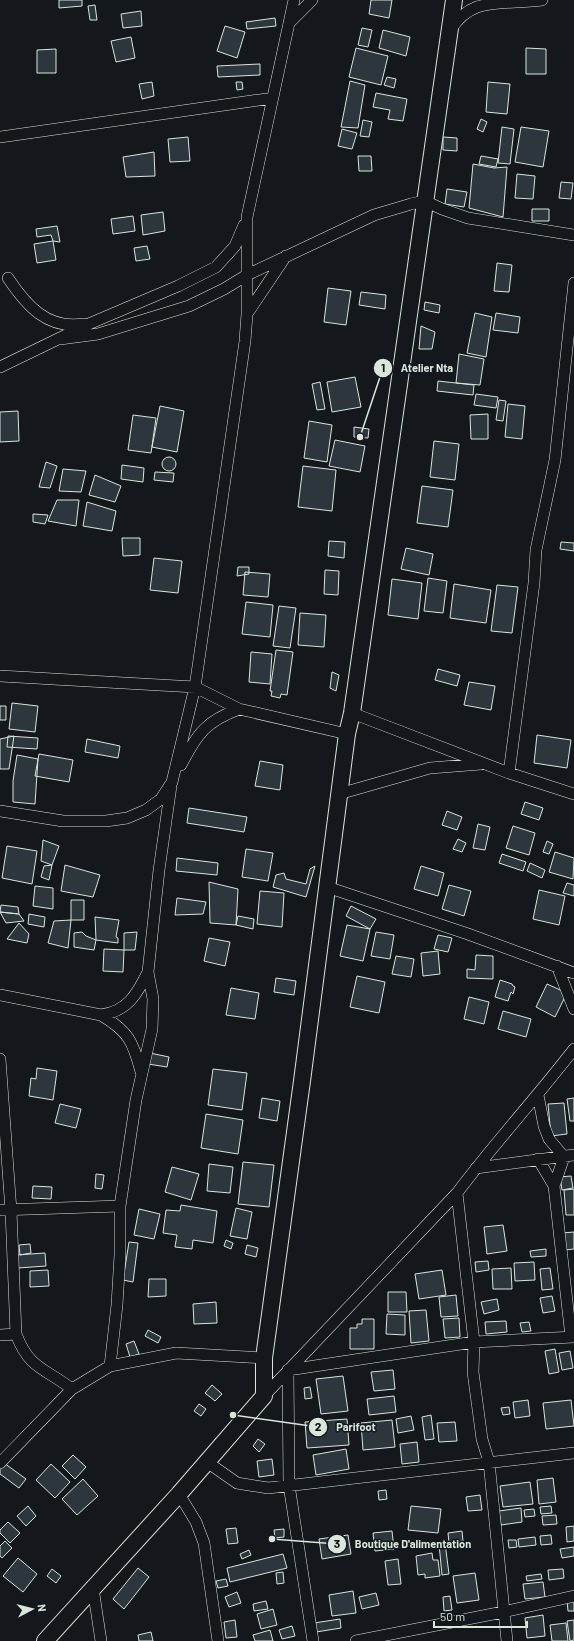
<svg xmlns="http://www.w3.org/2000/svg" width="574" height="1641" font-family="Barlow,sans-serif">
<style>
.building{fill:#2c363c;stroke:#d8e6dc}
.lines{fill:none;stroke-linecap:round;stroke-linejoin:round}
.street-casing{stroke:#d8e6dc;stroke-width:12}
.secondary-casing{stroke:#d8e6dc;stroke-width:18}
.street{stroke:#14181c;stroke-width:11}
.secondary{stroke:#14181c;stroke-width:16}
.leader{fill:none;stroke:#d8e6dc;stroke-width:1.5}
.callout-dot{fill:#d8e6dc;stroke:#14181c;stroke-width:1.5}
.mark-label{font-size:12px;text-anchor:middle;font-weight:bold;fill:#111}
.callout-label{font-size:11px;text-anchor:middle;font-weight:bold;fill:#d8e6dc;stroke:#14181c;stroke-width:3;stroke-linejoin:round;paint-order:stroke}
</style>
<rect width="100%" height="100%" fill="#14181c"/>
<!-- building -->
<path class="building" d="M59 0H82V6L59 8Z
M371 0H392L389 18 369 14Z
M95 5 97 20H90L88 6Z
M141 11 142 26 123 28 121 14Z
M275 18 276 26 247 29 246 22Z
M225 26 245 32 237 58 217 51Z
M362 28 372 30 368 47 358 45Z
M383 30 410 37 406 56 379 48Z
M131 37 135 58 116 62 111 41Z
M356 48 388 56 381 85 349 77Z
M526 48 546 49V74H526Z
M56 49V73H37V50Z
M260 64V75L218 77 217 66Z
M387 77 396 79 394 88 384 85Z
M350 81 365 85 358 128 341 127Z
M152 82 154 96 142 99 139 84Z
M236 82H242L243 89 237 90Z
M488 82 510 84 507 114 486 112Z
M376 93 407 99 403 121 388 119 390 110 373 107Z
M481 119 487 122 483 132 477 129Z
M363 120 372 122 369 137 360 136Z
M502 127 514 129 510 164 498 163Z
M521 127 549 131 543 167 515 162Z
M342 129 357 133 352 149 338 146Z
M188 137 190 161 170 162 168 139Z
M443 137 457 138V151L443 150Z
M154 152 155 176 126 177 123 157Z
M358 156H371L372 171H359Z
M481 156 498 159 496 167 479 164Z
M473 164 494 168 507 167 503 217 469 208Z
M517 174 535 176 533 199 515 198Z
M561 182 573 183 571 199 559 198Z
M447 189 467 192 464 207 445 204Z
M532 209H549V221H532Z
M163 212 165 231 143 235 141 215Z
M133 216 135 231 113 234 111 219Z
M57 226 60 242 53 241 51 235 37 237 36 229Z
M53 241 56 260 37 263 34 244Z
M147 246 150 259 136 261 134 248Z
M497 263 512 265 509 292 494 291Z
M328 288 351 291 346 325 324 322Z
M361 292 386 295 385 309 359 305Z
M425 302 440 305 439 313 424 310Z
M475 313 492 317 486 357 467 353Z
M496 313 520 317 518 333 493 330Z
M421 326 435 332 432 349H419Z
M459 354 484 359 480 385 456 383Z
M355 377 361 407 332 412 327 382Z
M438 381 474 385 473 395 437 391Z
M320 382 325 409 317 410 312 384Z
M476 394 498 397 496 408 474 405Z
M499 400 506 401 503 421 496 420Z
M508 404 525 406 522 439 505 437Z
M160 406 184 411 177 452 152 447Z
M18 411 19 441 0 442V412Z
M488 414V439H471L470 415Z
M133 415 156 418 151 453 128 450Z
M309 421 332 425 327 462 304 458Z
M354 427 369 429 368 438 354 437Z
M335 440 365 446 360 472 329 466Z
M434 441 459 444 455 480 430 477Z
M162 464a7 7 0 1 1 14 0a7 7 0 1 1-14 0Z
M46 462 57 466 50 488 39 487Z
M122 465 144 468 143 482 121 479Z
M303 466 336 470 332 511 298 507Z
M63 469 86 471 81 492 59 491Z
M155 472 174 473 173 482 154 480Z
M95 475 121 486 115 502 89 495Z
M422 486 453 490 448 527 417 523Z
M57 500H79L76 526 48 521Z
M87 502 116 511 112 531 83 526Z
M33 514 48 515 45 524 33 522Z
M122 538H140V555L123 556Z
M329 541 345 542 344 558 328 556Z
M561 542 574 543V551L560 549Z
M406 548 433 554 429 575 401 569Z
M154 558 182 561 178 593 150 590Z
M238 567H249V574L237 576Z
M325 570 339 571 338 595 324 594Z
M245 572 270 574 268 597 243 595Z
M428 578 447 581 443 613 424 611Z
M392 579 422 583 418 619 388 615Z
M454 584 491 590 486 623 450 618Z
M497 585 518 587 512 633 491 631Z
M246 602 273 605 270 637 242 634Z
M279 606 296 608 290 648 273 646Z
M300 613 326 615 324 647 298 645Z
M276 650 293 652 287 695 281 694 280 698 271 696 272 691H270Z
M251 652 272 654 270 684 249 682Z
M438 669 460 675 457 686 435 680Z
M332 672 339 675 336 691 330 688Z
M469 682 495 686 491 710 464 705Z
M12 703 38 706 35 732 9 729Z
M0 706H6V720H0Z
M537 735 571 740 567 768 534 763Z
M8 736 38 738 37 749 7 747Z
M14 736 9 769H0V739Z
M87 739 120 746 118 758 85 752Z
M39 754 73 760 69 782 35 776Z
M17 755 38 759 35 804 13 802V781Z
M260 761 283 765 280 790 255 786Z
M525 802 543 808 539 820 521 814Z
M189 808 247 817 244 832 187 823Z
M447 811 462 817 457 830 442 825Z
M478 824 490 827 485 850 473 848Z
M513 826 535 833 529 855 506 848Z
M458 839 466 843 462 852 453 849Z
M43 840 59 846 52 865 41 861Z
M547 841 553 844 549 854 543 852Z
M7 846 37 851 32 884 2 878Z
M246 849 273 853 268 881 242 877Z
M555 852 574 858 573 879 549 872Z
M502 854 526 862 523 871 499 863Z
M177 858 218 863 217 875 176 871Z
M530 863 545 870 542 878 527 871Z
M52 865 49 880 41 877 44 866Z
M65 865 100 875 93 897 61 891Z
M315 866 306 897 273 887 276 875 284 873 286 879 306 884 310 869Z
M421 866 444 873 438 896 414 889Z
M209 882 238 889 236 925 210 923Z
M567 883 574 885V896L563 893Z
M449 885 471 891 464 916 442 909Z
M35 886 53 888V909L33 906Z
M539 890 565 896 559 925 533 919Z
M260 891 284 893 282 927 257 924Z
M177 898 206 902 203 914 175 915Z
M71 900H84V920H71Z
M1 905 18 907 19 914 0 912Z
M351 906 376 919 370 929 346 916Z
M0 912 19 914 24 921 6 923Z
M29 914 45 917 44 927 28 924Z
M238 916 254 919 253 929 236 925Z
M95 917 119 920 116 937 118 938V943L96 940Z
M71 920 68 948 48 943 54 921Z
M19 923 29 934 27 943 7 939Z
M347 925 370 929 363 961 340 956Z
M82 932 86 936 96 940 94 950 74 947V933Z
M137 932 135 950H124V933Z
M376 932 394 935 390 959 371 956Z
M438 935 452 938 448 952 434 949Z
M209 938 230 942 225 966 204 961Z
M104 949 124 950 123 972 103 971Z
M438 951 440 974 423 976 421 953Z
M476 955 493 956V979L467 978V969L475 970Z
M396 956 414 959 411 977 392 974Z
M357 976 385 982 379 1013 350 1007Z
M276 978 296 981 294 995 274 992Z
M500 980 512 984 513 986 515 987 513 994 511 992 508 1001 495 997Z
M547 984 567 993 555 1017 536 1007Z
M231 988 259 993 255 1019 226 1015Z
M469 997 489 1002 484 1024 464 1019Z
M503 1011 531 1019 526 1037 498 1029Z
M150 1053 169 1057 167 1067 148 1064Z
M37 1068 57 1071 53 1100 29 1096 31 1078 36 1079Z
M213 1069 247 1073 242 1110 208 1105Z
M262 1098 280 1101 277 1121 259 1118Z
M574 1098V1121H570L567 1099Z
M564 1103 567 1134 551 1136 548 1104Z
M60 1104 81 1109 76 1128 55 1123Z
M206 1114 243 1120 238 1154 201 1148Z
M243 1162 274 1165 269 1207 238 1204Z
M209 1164 233 1167 230 1193 207 1191Z
M172 1167 199 1174 191 1200 165 1192Z
M96 1174 104 1175 102 1189 95 1188Z
M571 1176 573 1188 562 1190 560 1177Z
M33 1186 52 1187 51 1199 32 1198Z
M574 1189V1215H566L564 1190Z
M181 1205 217 1211 213 1243 193 1240 192 1249 175 1247 177 1235 163 1233 166 1210 180 1211Z
M236 1208 252 1212 247 1239 230 1236Z
M139 1209 160 1214 154 1239 134 1235Z
M503 1225 507 1251 487 1254 484 1227Z
M574 1232V1249L565 1250 562 1233Z
M226 1240 233 1243 231 1249 224 1246Z
M129 1242 138 1243 133 1282 123 1280Z
M30 1244 31 1253 20 1255 19 1245Z
M247 1245 258 1248 256 1257 245 1254Z
M546 1249V1256L531 1257 530 1251Z
M45 1253 46 1266 18 1268 16 1255Z
M488 1261 489 1270 476 1272 475 1262Z
M534 1262 535 1280 515 1281 514 1263Z
M511 1268 512 1289H493L492 1269Z
M550 1268 553 1289 542 1290 540 1269Z
M48 1270 49 1286 30 1287V1271Z
M442 1270 446 1295 419 1299 415 1274Z
M149 1279H166V1296L148 1297Z
M388 1292H406L407 1312H388Z
M456 1295 458 1316 441 1317 439 1297Z
M552 1296 555 1311 543 1313 540 1298Z
M497 1299 499 1310 484 1314 481 1302Z
M216 1302 217 1323 194 1324 193 1304Z
M426 1310 429 1341 411 1343 409 1311Z
M387 1314 405 1315V1335L386 1334Z
M459 1318 460 1337 445 1338 443 1319Z
M362 1319H374V1349H350V1328H357V1324H362Z
M506 1321 507 1332 486 1334 485 1322Z
M529 1322 531 1331 522 1332 520 1323Z
M148 1330 161 1337 158 1343 145 1336Z
M134 1341 139 1354 130 1357 126 1344Z
M555 1349 559 1372 549 1374 545 1351Z
M570 1351 573 1368 562 1370 559 1353Z
M393 1370 395 1389 374 1391 371 1372Z
M343 1376 348 1411 321 1414 316 1379Z
M212 1385 222 1394 215 1401 205 1393Z
M310 1387 312 1398 305 1399 304 1388Z
M394 1396 396 1412 369 1415 367 1399Z
M528 1400 530 1416 515 1418 513 1402Z
M571 1400 574 1426 546 1429 543 1403Z
M199 1404 206 1409 201 1416 194 1411Z
M509 1407 510 1414 503 1415 501 1408Z
M431 1415 434 1439 425 1440 422 1417Z
M411 1416 414 1430 398 1433 396 1419Z
M347 1419 349 1445 307 1448 305 1422Z
M392 1420 395 1447 363 1450 361 1423Z
M455 1422 457 1441 439 1442 437 1423Z
M258 1439 265 1444 259 1452 253 1446Z
M417 1442 419 1462 402 1464 400 1444Z
M346 1449 349 1469 316 1475 313 1455Z
M73 1455 86 1467 75 1479 62 1466Z
M272 1459 274 1475 259 1477 257 1461Z
M4 1463 26 1479 19 1488 0 1474V1468Z
M51 1464 70 1482 55 1498 36 1480Z
M553 1478 556 1502 539 1504 537 1480Z
M83 1479 98 1496 77 1515 62 1499Z
M530 1482 533 1504 503 1507 500 1486Z
M386 1490 387 1499 379 1500 378 1491Z
M480 1495 482 1510 468 1511 466 1497Z
M28 1506 36 1516 26 1526 17 1516Z
M411 1506 441 1509 438 1533 408 1530Z
M551 1506 552 1513 541 1514 540 1507Z
M521 1508 522 1522 501 1525 499 1511Z
M534 1509 535 1516 525 1517 524 1510Z
M556 1515 557 1524 543 1525 542 1516Z
M8 1522 20 1533 10 1543 0 1533V1530Z
M574 1526V1541L567 1542 566 1527Z
M236 1528 238 1543 228 1544 226 1529Z
M284 1529V1537L275 1538 274 1530Z
M392 1531 394 1549 375 1551 373 1533Z
M462 1531 463 1541 449 1543 448 1533Z
M348 1535 351 1554 322 1559 319 1539Z
M551 1535 552 1544 541 1545 540 1536Z
M535 1537 536 1545 519 1547 518 1539Z
M508 1540H516L517 1547 509 1548Z
M5 1541 12 1548 2 1558 0 1556V1546Z
M445 1543 449 1574 442 1575 439 1544Z
M574 1547V1556L562 1558 560 1549Z
M249 1550 251 1555 242 1559 240 1554Z
M432 1553 433 1560H438L440 1576 425 1578V1574L418 1575 416 1556Z
M283 1554 287 1568 230 1582 227 1568Z
M18 1558 37 1574 23 1592 3 1576Z
M398 1559 401 1584 388 1585 385 1561Z
M138 1568 149 1577 124 1609 113 1599Z
M52 1569 61 1576 56 1583 47 1576Z
M563 1569 564 1578 549 1580 548 1570Z
M283 1572 284 1583 277 1584 276 1573Z
M475 1573 479 1600 457 1603 453 1576Z
M541 1574 542 1579 527 1581 526 1576Z
M226 1579 228 1586 218 1588 216 1581Z
M543 1582 545 1597 525 1599 523 1584Z
M353 1591 356 1613 332 1616 329 1595Z
M237 1592 241 1603 229 1607 225 1597Z
M376 1593 379 1605 362 1609 359 1597Z
M450 1596 452 1610 444 1611 443 1597Z
M574 1600V1611H568L567 1601Z
M266 1601 268 1609 254 1611 253 1604Z
M273 1609 277 1625 261 1629 257 1614Z
M543 1615 545 1636 527 1638 525 1618Z
M340 1619 341 1628 316 1632 314 1623Z
M235 1620 237 1637 226 1638 224 1622Z
M574 1620V1640L570 1641 567 1621Z
M566 1623 568 1641H552L550 1625Z
M292 1626 295 1636 282 1639 279 1630Z
M270 1630 273 1641H255L253 1635Z
M151 1632 153 1641H139L138 1635Z"/>
<g class="lines">
<defs>
<path id="street" d="M290 22 312 0
M451 29C457 20 466 11 477 7 495 1 522 3 542 0
M0 137 273 98
M8 278C26 305 47 330 84 324
M247 314 286 256
M60 339 98 334 189 306 224 289 247 275 374 215 411 204 425 201 442 209 468 218 574 235
M0 367 91 323 178 286 216 267 235 246 244 225
M0 676 195 687 239 709 347 734
M352 713 509 773 574 794
M181 765C197 734 206 721 239 709
M509 773 534 583 536 550 555 460 574 283
M171 786 159 870 148 972 153 999 152 1029 136 1100 120 1206V1255L117 1305 110 1366 176 1353 264 1358
M339 794 430 768 481 764
M0 811 63 821H106L127 818 146 810 161 799 172 782 195 687 245 341 247 314V217L294 0
M327 887 468 934 574 973
M557 966 574 1009
M0 995 101 1015C128 1011 137 994 148 972
M101 1015C128 1031 133 1041 141 1072
M0 1059 11 1211 16 1334C29 1369 45 1368 72 1389L110 1366
M538 1095 544 1126 549 1139 564 1157 554 1186 571 1337
M538 1159 554 1186
M476 1168 574 1155
M457 1193 474 1342 473 1372 482 1439 489 1462 507 1641
M0 1210 120 1206
M0 1335 16 1334
M264 1396 457 1193C494 1144 536 1098 574 1049
M207 1462 237 1483 268 1488 574 1453
M0 1463 72 1389
M179 1494 196 1522 204 1543 218 1641
M93 1588 101 1641
M313 1641 289 1485 288 1370 474 1342 574 1337
M356 1641 503 1612 574 1596"/>
<path id="secondary" d="M45 1641 179 1494 264 1396V1358L302 1081 347 734 352 713 454 0"/>
</defs>
<!-- street casing -->
<use href="#street" class="street-casing"/>
<!-- secondary casing -->
<use href="#secondary" class="secondary-casing"/>
<!-- street -->
<use href="#street" class="street"/>
<!-- secondary -->
<use href="#secondary" class="secondary"/>
</g>
<!-- callouts -->
<path class="leader" d="M360 437L383 368M233 1415L318 1427M272 1539L337 1544"/>
<g class="callout-dot">
<circle cx="360" cy="437" r="4"/>
<circle cx="233" cy="1415" r="4"/>
<circle cx="272" cy="1539" r="4"/>
<circle cx="383" cy="368" r="10"/>
<circle cx="318" cy="1427" r="10"/>
<circle cx="337" cy="1544" r="10"/>
</g>
<g class="mark-label">
<text x="383" y="372">1</text>
<text x="318" y="1431">2</text>
<text x="337" y="1548">3</text>
</g>
<g class="callout-label">
<text x="427" y="372">Atelier Nta</text>
<text x="356" y="1431">Parifoot</text>
<text x="413" y="1548">Boutique D'alimentation</text>
</g>
<!-- north arrow -->
<g transform="translate(32 1609) rotate(83)" stroke="#14181c" stroke-width="3" paint-order="stroke">
<path d="M0-3L7 15L0 10L-7 15Z" fill="#d8e6dc"/>
<text y="-6" font-size="11" font-weight="bold" text-anchor="middle" fill="#d8e6dc">N</text>
</g>
<!-- scale -->
<path d="M434 1621v6h93v-6" fill="none" stroke="#d8e6dc" stroke-width="2"/>
<text x="440" y="1621" font-size="12" fill="#d8e6dc" stroke="#14181c" stroke-width="3" paint-order="stroke">50 m</text>
</svg>
